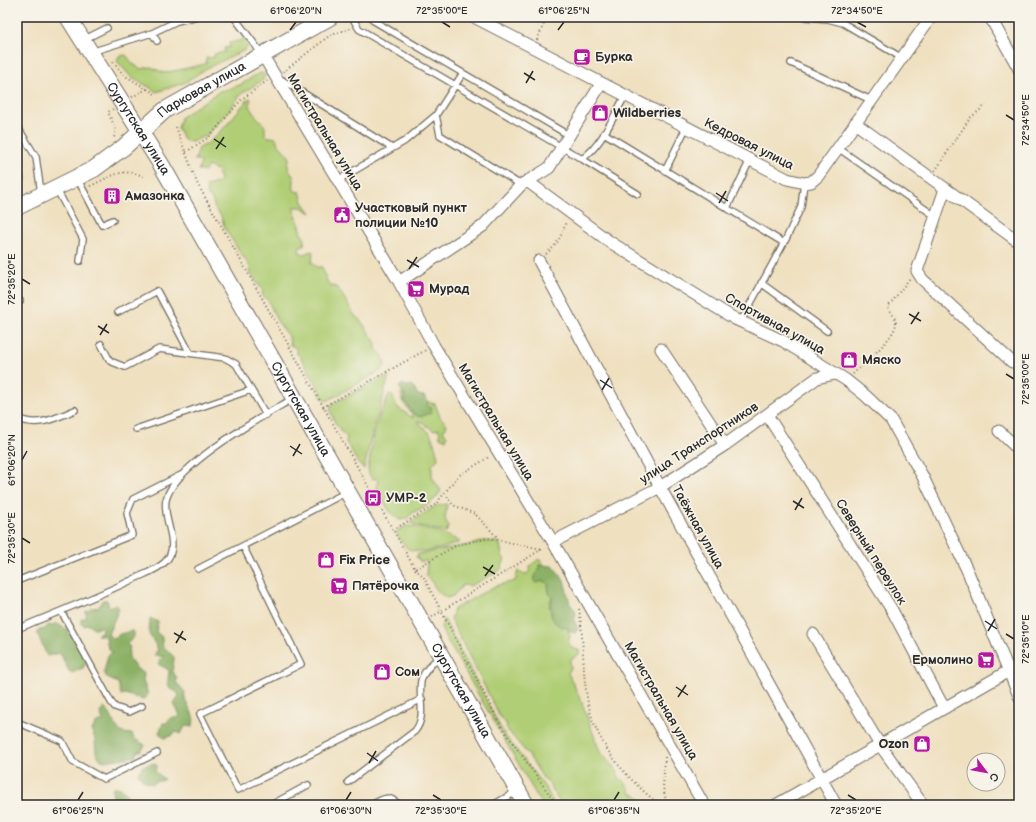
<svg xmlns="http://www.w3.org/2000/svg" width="1036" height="822" font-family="'Balsamiq Sans',sans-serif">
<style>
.green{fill:#b0ce75;stroke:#6e7c50}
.forest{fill:#8cb166;stroke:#5c6e48}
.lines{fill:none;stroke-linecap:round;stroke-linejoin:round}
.lane-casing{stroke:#706a5f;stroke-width:8}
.street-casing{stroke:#706a5f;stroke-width:13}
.secondary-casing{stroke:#706a5f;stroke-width:18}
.path{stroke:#706a5f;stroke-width:2;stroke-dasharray:1 3;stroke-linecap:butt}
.lane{stroke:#fff;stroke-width:5.5}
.street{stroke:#fff;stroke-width:11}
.secondary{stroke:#fff;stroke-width:16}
.ticks{fill:none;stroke:#2b2b2b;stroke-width:1.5}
.labels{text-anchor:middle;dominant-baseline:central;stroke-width:3.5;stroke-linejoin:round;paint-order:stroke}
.poi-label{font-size:13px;font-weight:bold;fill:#2b2b2b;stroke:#f7f3e8;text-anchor:start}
.street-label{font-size:13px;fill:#2b2b2b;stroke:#f7f3e8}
.neatline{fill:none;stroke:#2b2b2b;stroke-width:1.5}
.ticks-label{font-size:10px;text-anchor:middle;fill:#2b2b2b}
</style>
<rect width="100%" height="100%" fill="#f7f3e8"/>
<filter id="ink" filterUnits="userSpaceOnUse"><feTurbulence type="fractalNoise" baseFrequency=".025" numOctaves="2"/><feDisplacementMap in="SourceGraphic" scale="8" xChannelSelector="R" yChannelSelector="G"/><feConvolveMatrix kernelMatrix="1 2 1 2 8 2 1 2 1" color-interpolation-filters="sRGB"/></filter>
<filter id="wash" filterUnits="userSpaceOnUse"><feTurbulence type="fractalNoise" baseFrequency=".012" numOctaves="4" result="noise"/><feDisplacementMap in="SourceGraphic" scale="16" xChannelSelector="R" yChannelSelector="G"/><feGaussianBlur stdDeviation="0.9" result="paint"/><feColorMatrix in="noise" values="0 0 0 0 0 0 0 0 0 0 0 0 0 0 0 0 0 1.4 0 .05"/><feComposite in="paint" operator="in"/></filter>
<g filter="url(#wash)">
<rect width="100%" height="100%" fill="#efe0c0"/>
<!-- green -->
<path class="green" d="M243 38 250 41 249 46 243 51 207 68 186 82 157 92 130 76 117 61 119 56 126 55 133 64 141 69 151 67 164 73 206 64V58L215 57 214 54 225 52 224 48 230 47 229 43 243 40Z
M262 73 265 75 263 80 241 94 225 116 208 134 192 142 186 141 181 135 178 128 181 117 220 91 229 89 242 84 257 74Z
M249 98 251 99C246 112 260 117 265 127V136L276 138C278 147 286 151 290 158 284 169 293 172 294 180 294 184 293 186 294 190L297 192 300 191 303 202 311 213 301 207H293L301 229 300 232 305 239 304 245 300 246 299 252 304 254 311 251 313 252 312 263 317 267H322L327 281 330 285 338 288 355 316 361 321 374 340 376 343V349L383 356 385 366 382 370 327 401 321 397 319 389 300 356 297 354 296 348 290 345 289 336 277 321 268 300 262 296 263 291 251 274 250 267 225 229 221 216 215 209 212 199 208 196 206 186 217 183 220 180 217 170 208 166 205 171 198 170 201 163 199 160H195L199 148 207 144 223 129Z
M17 170 25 173C28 182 22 190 17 198Z
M389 375 378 416 375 421 364 469C356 465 353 450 346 443L347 437 340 431V429L335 423 330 410 332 404Z
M401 393 405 396 404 400 413 413 429 407 427 405 428 402 435 404 440 417 446 423 447 426 443 431 447 436 446 440 440 437 439 429 433 430 422 422 417 421C420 426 425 428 429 432 433 437 437 452 438 459L432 465V477L441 491 435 499 424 507 414 512 406 519 400 520C386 512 384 499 376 486L378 481 375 478 372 480V478L369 475 368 468 376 425 389 394 392 395 397 407 413 418V416L402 401Z
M447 504 445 519 449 527 446 532 412 524 410 522 436 506Z
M405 526C423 527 444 532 460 542 448 547 419 556 407 548 403 545 399 537 396 532Z
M484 541 496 542 500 544 502 556 505 559 501 569 497 572 470 586 463 585 453 596 447 598C433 591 434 581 426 576L427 560 421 562 416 557 418 554 469 545Z
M538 559 541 560V562L545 565H539L541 581 548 582 549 593 552 596 549 606 554 621 568 629 570 637 568 642 573 649 579 650V654L570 660 571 668 568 673 581 700 600 752 617 771 619 778C625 781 630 787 630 793L638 796 647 805H562L560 803 550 787 551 785 543 778 529 756 506 728 507 725 499 715 455 628 451 619 454 609 495 586 515 581 518 571 525 575 530 571C529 563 535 564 538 559Z
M444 619 504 734 547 790 555 805H542L444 635 441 627Z"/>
<!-- forest -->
<path class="forest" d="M402 384 406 386 412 385 418 395 424 396 428 402 427 406 432 408 431 413 419 417 413 413 404 400 405 396 399 387Z
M539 565 553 566 564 580 570 604 575 610 576 615 574 620 578 629 575 633 568 631V628C566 627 564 627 562 627 549 623 549 607 552 597L549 593 548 583 542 581 537 583 535 582 534 577 539 569Z
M103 600H107L109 607 116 604 119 609 108 634 113 639 120 634 132 631 134 632V637L127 644 130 647C125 659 135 668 144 674L143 681 148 694 146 698 141 700 138 696 136 698 125 694 121 695 118 683 107 678 104 672 108 655 113 652 108 648 106 637 102 635H97L102 630 101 626 96 629 87 624 85 626 81 624V619L86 618V611H89L91 608 99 607Z
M150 618 158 622 156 632 162 637V645L174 657 173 672 177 678 176 682 185 692C182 704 199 714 192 727L185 726 181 734 176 732 171 736 164 738 159 733 163 723H167L170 718H177L180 715 174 704 179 696 177 692 170 689C166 679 169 678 169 670L158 664 163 656H154L158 649 149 634Z
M55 623 67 629 68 633 73 636 74 642 81 648 88 659 83 668 72 673 69 671 60 653 47 656 37 633 39 630 45 629 48 625 53 626Z
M104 708C113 715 112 722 119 730 123 735 128 732 133 735V738L145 745 141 751H138L135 757 103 761C94 755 96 750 95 740 95 737 92 733 92 730L95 724 103 721 100 712Z
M154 763 157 765 155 771 164 779 162 781H157L152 784 143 780 138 773 143 766Z
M113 787C125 786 126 795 132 802L131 805H114L112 790Z"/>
</g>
<g filter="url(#ink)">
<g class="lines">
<defs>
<path id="lane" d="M234 17 262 54
M352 17 359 29 582 159C602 145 613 117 625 96
M372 17 374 21 570 136
M805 17 828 19 843 23 902 58
M152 33 157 41
M83 40 107 28
M91 52 152 33 177 21 194 17
M791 63 871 100
M279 78 392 148
M436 115 440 135 521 185
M17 126 36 157 41 193
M604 133 784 243
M838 148 935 216
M582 159 638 194
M665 171 686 128
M77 178 102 225 113 220
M338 180 405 141 436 115 463 73
M56 188 83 239 80 261
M727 208 750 160
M761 283 827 331
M17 301H20
M118 312 157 291 190 353
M741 321 786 239 801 207 804 183
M101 344 110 361 125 367 159 349 225 358 236 364 266 415
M17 418C38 428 55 418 75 410
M136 429 251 390
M243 546 301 664 200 714 238 790 422 699
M198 569 347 492
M17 581 132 535 127 513 133 499 181 475
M61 611 111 702 115 707 129 712 142 706
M17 629C56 613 96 597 134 579 144 574 158 570 166 561 181 545 162 519 166 500 174 465 262 417 292 399
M17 722 62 741 73 762 104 779 157 753
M348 782 415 731C427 716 418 699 421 681 423 671 433 663 440 656
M271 805 308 785
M371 805C385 798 387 794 400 805
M493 805 516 792"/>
<path id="street" d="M474 17 787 179 804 183 811 182 818 176 931 17
M990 17 1019 69
M262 54 399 282 434 346 553 542 704 805
M855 123 1019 242
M527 181 610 242 735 319 783 341 846 380 866 396 891 420 923 477 968 572 1019 696
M945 189 917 271 922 279 1012 362
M539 261 660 487 836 805
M399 282 483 226 521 185 549 168 601 84
M661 349 725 445
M767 415 892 610 944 708
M999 431 1019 450
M553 542 660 487 725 445 817 378 835 374
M813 634 880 745 923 805
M776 805 1019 665"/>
<g id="secondary">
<path id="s1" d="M68 17 162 166 526 805"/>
<path id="s2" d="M17 207 94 169 124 147 165 110 330 17"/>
</g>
</defs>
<!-- lane casing -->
<use href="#lane" class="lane-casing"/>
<!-- street casing -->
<use href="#street" class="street-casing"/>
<!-- secondary casing -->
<use href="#secondary" class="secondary-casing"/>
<!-- path -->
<path class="path" d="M537 40 547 17
M113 62 124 75 155 94
M283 72 329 36 351 28
M132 97 147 89
M113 109 108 112 116 130 114 138
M176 127 197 183 415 569 457 545 488 538 542 549
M186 152 209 137 242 99 267 81
M935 171 970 118 986 105
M90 186C111 177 122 166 145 177
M546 254C557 245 562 236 566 221
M853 374C864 363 894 339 896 324 896 318 890 311 888 307L910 278
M323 407 426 350
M445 493 453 505 475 514 499 539
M393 530 435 505 458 476 489 457
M415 569 423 576 501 726 557 805
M579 609C584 639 582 668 587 697 594 743 625 777 660 805
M432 617 542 549
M665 757 663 787 667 805"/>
<!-- lane -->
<use href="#lane" class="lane"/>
<!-- street -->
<use href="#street" class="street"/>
<!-- secondary -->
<use href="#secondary" class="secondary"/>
</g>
</g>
<!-- ticks -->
<path class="ticks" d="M442 22 450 27M857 22 866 27M290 30 296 22M558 30 564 22M524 73 535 80M526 83 533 71M1006 115 1014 120M214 139 226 147M216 149 224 137M716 193 728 201M719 203 726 191M407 260 419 267M409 269 417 257M22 279 30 284M909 314 921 321M911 324 919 312M98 326 109 333M100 335 107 324M1006 374 1014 379M600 380 612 388M602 390 609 378M290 446 302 454M293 456 300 444M22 460 27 451M793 501 804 508M795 510 802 498M22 538 30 543M483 567 495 574M485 576 493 565M985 621 997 629M988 631 995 619M174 633 186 640M1006 634 1014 639M176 643 183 631M676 687 688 695M678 697 686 685M367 753 378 761M369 763 376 751M433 795 441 800M848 795 856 800M78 800 83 792M346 800 351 792M614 800 619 792"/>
<!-- icons -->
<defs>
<symbol id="cafe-square" viewBox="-11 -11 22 22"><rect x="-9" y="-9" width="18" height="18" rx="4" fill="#b5179e" stroke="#f7f3e8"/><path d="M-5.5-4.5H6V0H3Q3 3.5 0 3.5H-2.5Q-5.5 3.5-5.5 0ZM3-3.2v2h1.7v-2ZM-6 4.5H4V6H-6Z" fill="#fff"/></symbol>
<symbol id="shop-square" viewBox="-11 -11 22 22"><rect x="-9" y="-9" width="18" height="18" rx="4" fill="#b5179e" stroke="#f7f3e8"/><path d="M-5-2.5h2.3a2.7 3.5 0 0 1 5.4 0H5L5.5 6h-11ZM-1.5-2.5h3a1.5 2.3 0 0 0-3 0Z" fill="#fff"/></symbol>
<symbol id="building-square" viewBox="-11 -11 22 22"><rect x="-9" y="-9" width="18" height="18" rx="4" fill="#b5179e" stroke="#f7f3e8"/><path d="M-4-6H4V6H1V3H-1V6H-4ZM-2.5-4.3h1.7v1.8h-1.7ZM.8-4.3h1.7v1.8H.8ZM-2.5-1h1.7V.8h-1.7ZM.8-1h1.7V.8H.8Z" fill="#fff"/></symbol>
<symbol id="civic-square" viewBox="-11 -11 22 22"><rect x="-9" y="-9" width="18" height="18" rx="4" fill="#b5179e" stroke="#f7f3e8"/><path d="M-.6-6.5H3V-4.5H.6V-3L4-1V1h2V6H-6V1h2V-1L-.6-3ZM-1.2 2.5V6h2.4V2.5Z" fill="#fff"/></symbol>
<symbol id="supermarket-square" viewBox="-11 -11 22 22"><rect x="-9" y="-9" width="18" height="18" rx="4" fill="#b5179e" stroke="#f7f3e8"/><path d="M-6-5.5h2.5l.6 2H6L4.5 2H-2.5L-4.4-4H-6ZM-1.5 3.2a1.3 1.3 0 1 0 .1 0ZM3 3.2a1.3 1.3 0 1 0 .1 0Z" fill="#fff"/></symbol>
<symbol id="bus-square" viewBox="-11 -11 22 22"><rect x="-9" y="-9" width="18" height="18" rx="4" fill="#b5179e" stroke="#f7f3e8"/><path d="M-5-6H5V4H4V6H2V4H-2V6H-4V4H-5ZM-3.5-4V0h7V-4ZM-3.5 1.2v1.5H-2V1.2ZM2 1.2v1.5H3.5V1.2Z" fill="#fff"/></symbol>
</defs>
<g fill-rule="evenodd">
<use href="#cafe-square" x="572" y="47" width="20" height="20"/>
<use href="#shop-square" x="590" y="103" width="20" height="20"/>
<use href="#building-square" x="102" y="186" width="20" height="20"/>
<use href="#civic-square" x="332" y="205" width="20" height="20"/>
<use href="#supermarket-square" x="406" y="279" width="20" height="20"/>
<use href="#shop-square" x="839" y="350" width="20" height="20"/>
<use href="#bus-square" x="363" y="488" width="20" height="20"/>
<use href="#shop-square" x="316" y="550" width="20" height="20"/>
<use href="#supermarket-square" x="329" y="576" width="20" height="20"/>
<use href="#supermarket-square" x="976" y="650" width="20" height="20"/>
<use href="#shop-square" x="372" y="662" width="20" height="20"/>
<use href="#shop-square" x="912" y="734" width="20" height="20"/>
</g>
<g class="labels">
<!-- poi labels -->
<g class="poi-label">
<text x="595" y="57">Бурка</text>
<text x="613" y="113">Wildberries</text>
<text x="125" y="196">Амазонка</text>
<text x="355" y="208">Участковый пункт<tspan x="355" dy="15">полиции №10</tspan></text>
<text x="429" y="289">Мурад</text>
<text x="862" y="360">Мяско</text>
<text x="386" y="498">УМР-2</text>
<text x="339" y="560">Fix Price</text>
<text x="352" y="586">Пятёрочка</text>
<text x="973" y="660" text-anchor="end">Ермолино</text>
<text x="395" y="672">Сом</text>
<text x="909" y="744" text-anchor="end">Ozon</text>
</g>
<!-- street labels -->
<g class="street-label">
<text stroke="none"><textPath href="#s2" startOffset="220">Парковая улица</textPath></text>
<text stroke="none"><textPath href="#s1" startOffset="132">Сургутская улица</textPath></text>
<text transform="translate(325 132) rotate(59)">Магистральная улица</text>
<text transform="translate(749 144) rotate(27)">Кедровая улица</text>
<text transform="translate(775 324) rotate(29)">Спортивная улица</text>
<text stroke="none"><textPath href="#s1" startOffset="456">Сургутская улица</textPath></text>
<text transform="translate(496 422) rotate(59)">Магистральная улица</text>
<text transform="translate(699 443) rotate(-33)">улица Транспортников</text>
<text transform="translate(698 527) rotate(61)">Таёжная улица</text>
<text transform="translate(871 552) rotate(58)">Северный переулок</text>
<text stroke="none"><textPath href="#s1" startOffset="780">Сургутская улица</textPath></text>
<text transform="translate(661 701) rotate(60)">Магистральная улица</text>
</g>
</g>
<!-- margin -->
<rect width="1036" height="822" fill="none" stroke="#f7f3e8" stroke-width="44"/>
<!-- north arrow -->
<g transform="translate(986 772) rotate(122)"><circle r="19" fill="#f7f3e8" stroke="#a5a39c"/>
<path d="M0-3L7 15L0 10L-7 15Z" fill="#b5179e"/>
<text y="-6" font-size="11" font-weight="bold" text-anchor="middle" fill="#2b2b2b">С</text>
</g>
<rect x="22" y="22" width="992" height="778" class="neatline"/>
<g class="ticks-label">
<text x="296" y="14">61°06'20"N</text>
<text x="442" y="14">72°35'00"E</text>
<text x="564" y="14">61°06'25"N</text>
<text x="857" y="14">72°34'50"E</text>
<text transform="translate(1025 120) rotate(-90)" y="4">72°34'50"E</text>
<text transform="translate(11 279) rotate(-90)" y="4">72°35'20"E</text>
<text transform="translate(1025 379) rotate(-90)" y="4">72°35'00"E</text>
<text transform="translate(11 460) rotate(-90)" y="4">61°06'20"N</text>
<text transform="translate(11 538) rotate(-90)" y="4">72°35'30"E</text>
<text transform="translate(1025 639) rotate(-90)" y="4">72°35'10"E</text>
<text x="78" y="814">61°06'25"N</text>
<text x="346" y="814">61°06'30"N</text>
<text x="441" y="814">72°35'30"E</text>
<text x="614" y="814">61°06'35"N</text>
<text x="856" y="814">72°35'20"E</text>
</g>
</svg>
